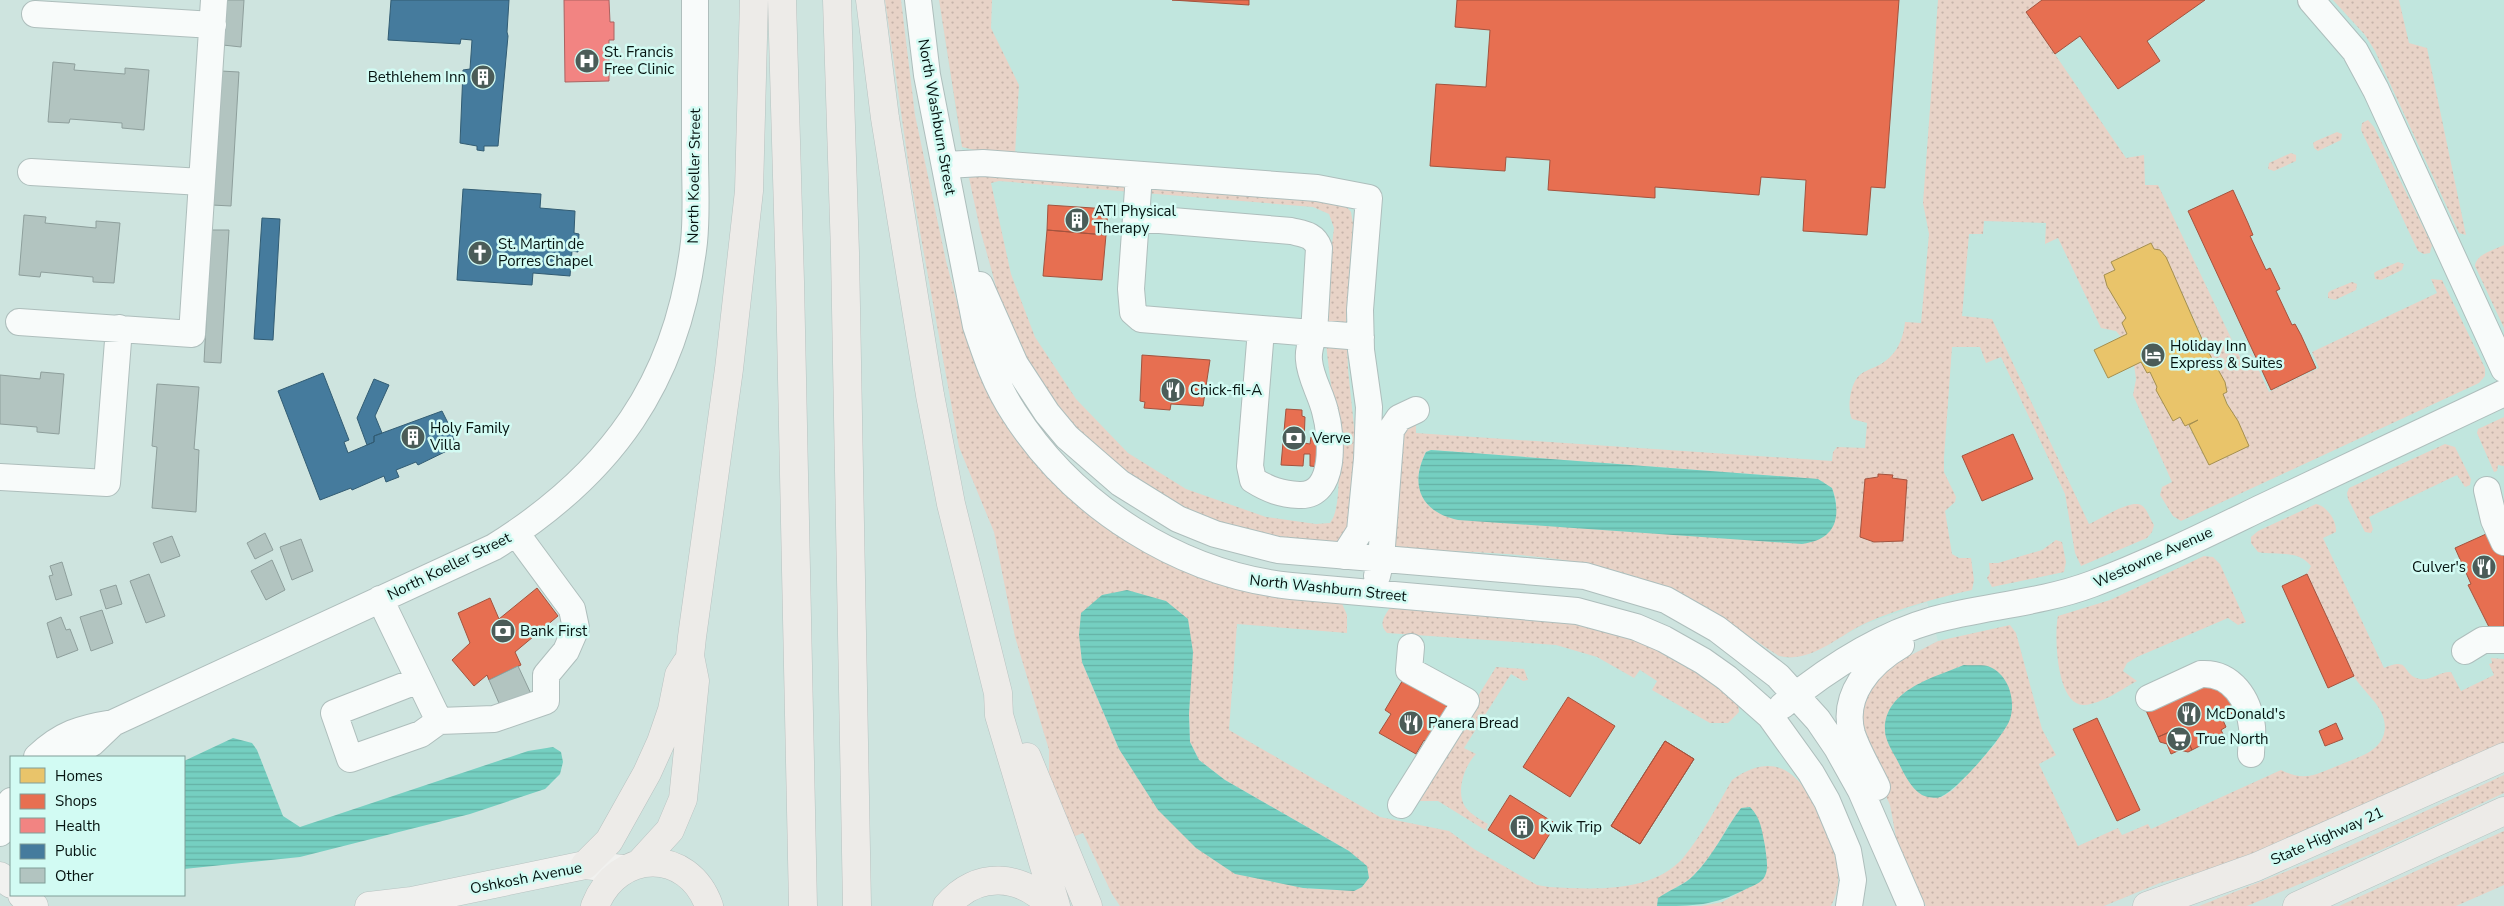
<svg xmlns="http://www.w3.org/2000/svg" width="2504" height="906" font-family="'Nunito Sans',sans-serif">
<style>
.built{fill:#c1e6de}
.green{fill:url(#green-dots);fill-rule:evenodd}
.water{fill:url(#water-rules)}
.homes{fill:#e9c46a;stroke:#a58f4f}
.shops{fill:#e76f51;stroke:#a3533e}
.health{fill:#f28482;stroke:#ab6260}
.public{fill:#457b9d;stroke:#325c73}
.building{fill:#b2c4c0;stroke:#8e9f9c}
.lines{fill:none;stroke-linecap:round;stroke-linejoin:round}
.minor-casing{stroke:#aebebc;stroke-width:28}
.major-casing{stroke:#b7c2c0;stroke-width:29}
.highway-casing{stroke:#b7c2c0;stroke-width:29}
.minor{stroke:#f8fbfa;stroke-width:26}
.major{stroke:#f1f1ef;stroke-width:28}
.highway{stroke:#edebe8;stroke-width:28}
.labels{text-anchor:middle;dominant-baseline:central;stroke-width:5;stroke-linejoin:round;paint-order:stroke}
.poi-label{font-size:15px;fill:#051310;stroke:#d2fbf3;text-anchor:start}
.street-label{font-size:15px;fill:#051310;stroke:#d2fbf3}
</style>
<defs>
<pattern id="green-dots" width="8" height="8" patternUnits="userSpaceOnUse" patternTransform="scale(1.25)"><rect width="8" height="8" fill="#e8d3c7"/><path d="M2 2h.1M6 6h.1" fill="none" stroke="#c6b4aa" stroke-width="1.8" stroke-linecap="round"/></pattern>
<pattern id="water-rules" width="6" height="5" patternUnits="userSpaceOnUse" patternTransform="scale(1.25)"><rect width="6" height="5" fill="#75cfc1"/><path d="M0 2.5h6" fill="none" stroke="#64b1a5"/></pattern>
</defs>
<rect width="100%" height="100%" fill="#cee4df"/>
<!-- built -->
<path class="built" d="M939 0H2504V743L2221 867 2160 883 2104 906H1926L1898 848 1890 805V666L1938 641 1927 602 1865 624 1813 652 1788 658 1779 656 1720 617 1659 585 1634 576 1589 564 1542 558 1325 544 1119 468 992 274 961 144Z
M1211 579 1506 613 1738 702 1773 737 1812 798 1839 882 1835 897 1831 906H1486L1203 742Z"/>
<!-- green -->
<path class="green" d="M885 0H901L915 115 946 261 964 329 982 374 1125 538 1341 601 1347 615V633L1237 624 1229 730 1380 817 1449 831 1474 849 1537 885 1549 887C1592 889 1651 894 1683 858 1702 835 1717 806 1732 780 1782 745 1806 782 1824 826 1835 853 1846 878 1831 906H1701L1722 902 1746 889 1730 822C1721 841 1709 859 1695 874 1684 887 1663 889 1657 906H1120L1112 894 1083 833 1070 838 1049 790V750L1015 637 994 532 959 447 911 182ZM1082 662 1189 714 1190 742 1199 760 1225 780 1349 851 1362 887 1354 891 1303 888 1119 749Z
M939 0H992L991 28 1019 85 1015 154 982 152 962 147Z
M1938 0H2042L2026 12 2126 158 2144 155 2145 185H2158L2241 359 2251 354 2269 392 2319 368 2312 352 2437 293 2431 279 2442 280 2485 368V376L2479 383 2181 521 2173 516 2160 495 2162 487 2172 482 2133 395 2136 379 2134 365 2141 362 2147 373 2150 372 2157 387 2156 390 2173 421 2180 417 2198 420 2189 426 2209 465 2249 446C2240 427 2231 411 2223 394L2227 392 2166 258 2160 250 2154 249 2151 243 2111 262 2115 270 2104 275 2107 286 2126 318 2122 323 2127 334 2121 337 2116 331 2101 328 2058 238 2045 244 2046 223 1984 221 1983 234H1969L1962 316 1992 319 2089 524C2101 519 2130 499 2141 505 2147 508 2150 519 2154 525L2152 532 2147 538 2081 566 2075 553 2065 494 2001 357 1986 363 1980 347H1952L1944 458V472L1956 497 1955 502 1945 511 1952 554 1959 558H1971L1974 580 1972 590C1936 598 1900 608 1866 623 1839 635 1811 664 1779 656 1740 631 1702 602 1658 585 1577 551 1485 554 1399 548L1390 541 1395 434 1416 417V433L1832 461 1833 452 1837 447 1865 448 1867 423 1852 419C1847 409 1850 387 1857 378 1861 372 1871 369 1877 366 1895 358 1903 341 1905 322L1921 323 1929 234 1923 203ZM1431 450 1818 479 1832 488 1836 500 1835 522 1427 504C1416 485 1416 472 1426 452Z
M2333 0H2399L2409 43 2427 48 2466 235 2459 233 2375 51 2365 35Z
M2368 120 2374 127 2432 245 2430 253 2424 254 2418 251 2361 130 2362 123Z
M2337 132 2342 134 2341 140 2318 151 2314 148 2313 143 2316 141Z
M2291 153 2296 155V161L2274 171 2268 169 2269 163Z
M983 172 1309 197 1345 205 1351 212 1353 224 1346 321 1348 369 1359 475 1352 531 1337 544 1260 534 1228 525 1183 508 1119 468 1077 431 1041 385 1004 315 980 229 969 178ZM999 181 1313 207 1329 214 1334 228C1330 262 1324 297 1325 331 1327 370 1351 497 1330 523L1316 524 1266 517 1186 489 1128 453 1076 399 1035 337 1011 274 991 183Z
M2504 245V328L2475 266C2476 254 2494 250 2504 245Z
M2398 262 2404 264 2402 270 2381 280 2375 279 2374 273 2377 271Z
M2352 282 2357 284 2356 290 2335 300 2328 298V293L2330 291Z
M2504 417V466L2498 465 2497 471 2494 472 2477 433 2478 429Z
M2445 444 2455 447 2471 479 2470 485 2465 487 2457 475 2369 517 2373 529 2371 533 2365 532 2348 499 2347 493 2349 488Z
M2316 504C2327 506 2337 521 2336 532L2323 538 2384 668C2412 656 2400 675 2420 679 2431 681 2440 671 2451 672L2461 691 2494 675 2489 664 2492 663 2491 658 2504 659V743L2405 789 2271 847 2221 867 2160 883 2104 906H1926L1898 848 1890 805 1866 752 1860 728 1865 692 1890 666 1938 641 2010 625 2016 633 2042 729 2056 755 2039 764 2078 846 2118 828 2122 835 2148 824 2151 829 2281 770C2306 783 2318 773 2342 764 2358 757 2379 752 2384 734 2390 709 2364 694 2353 675 2335 643 2322 607 2307 574L2311 566C2297 549 2277 556 2258 552L2251 543V537L2258 531ZM1964 665 1996 743 1953 790 1940 798 1915 686Z
M2056 540 2062 542 2066 562 2064 572 1992 587 1987 578 1990 573 1989 563H1998L2042 550Z
M2204 556 2213 557 2220 564 2246 622 2238 625 2228 618 2137 657 2127 663 2123 671 2137 681C2122 689 2102 704 2084 705 2056 706 2054 634 2058 616L2110 600Z
M1392 605 1506 613 1612 630 1685 662 1738 702 1739 712 1728 723H1710L1652 690 1657 681 1640 670 1634 678 1597 657 1556 645 1387 633C1377 623 1386 614 1392 605Z
M1496 667 1524 669 1528 680 1523 681 1511 674 1464 748 1476 754C1464 766 1455 794 1466 808 1472 815 1481 820 1488 824L1485 830 1438 801H1413Z
M2504 775V793L2383 849 2247 906H2199L2345 848Z
M2504 831V885L2456 906H2339Z"/>
<!-- water -->
<path class="water" d="M1431 450 1818 479 1832 488C1842 517 1836 540 1802 544L1458 520C1421 512 1409 486 1426 452Z
M1127 590 1166 601 1188 619 1193 652 1189 714 1190 742 1199 760 1225 780 1349 851 1367 866 1369 878 1362 887 1354 891 1303 888 1235 874 1196 848 1158 810 1119 749 1082 662 1079 635 1081 613 1102 595Z
M1964 665C1972 666 1984 664 1990 667 2009 675 2016 701 2010 719 2006 734 1955 793 1940 797 1936 799 1926 797 1922 795 1909 787 1903 771 1896 758 1892 751 1885 739 1885 731 1883 690 1935 677 1964 665Z
M233 738 252 743 257 750 283 816 300 827 528 751 553 747 561 752 563 762 560 774 545 789 470 814 300 857 184 869V761Z
M1750 807C1761 818 1762 831 1765 846 1766 855 1769 868 1765 876 1762 883 1752 886 1746 889 1713 906 1694 906 1657 906L1658 898C1669 890 1685 885 1694 875 1714 855 1725 829 1741 808Z"/>
<!-- homes -->
<path class="homes" d="M2151 243 2154 249 2160 250 2166 257 2205 346 2225 382 2227 392 2223 394 2227 404 2238 421 2249 446 2209 465 2189 425 2198 420 2185 426 2180 417 2173 421 2156 390 2157 387 2150 372 2147 373 2141 362 2108 378 2094 350 2127 334 2122 323 2126 318 2107 286 2104 275 2115 270 2111 262Z"/>
<!-- shops -->
<path class="shops" d="M1172 0H1249V5Z
M1457 0H1899L1885 188 1871 187 1867 235 1803 231 1806 180 1761 177 1759 195 1655 187V198L1548 190 1550 160 1506 157 1505 171 1430 166 1436 84 1486 87 1490 30 1455 27Z
M2042 0H2205L2147 41 2160 61 2118 89 2080 36 2055 54 2026 12Z
M2233 190 2248 223 2253 235 2250 236 2266 270 2270 268 2280 289 2276 291 2292 325 2295 324 2301 335 2316 368 2271 390 2188 211Z
M1048 205 1108 209 1106 235 1047 230Z
M1047 230 1106 235 1102 280 1043 276Z
M1142 355 1210 360 1203 406 1171 404 1170 410 1144 408 1145 402 1140 401Z
M1286 409 1302 410V416L1305 417 1304 443 1310 444 1311 437 1323 438 1321 467 1310 466V454H1304L1303 466 1281 465Z
M2013 434 2033 479 1982 501 1962 456Z
M1878 474 1893 475 1892 478 1907 480 1903 541 1874 542 1860 537 1865 479 1878 477Z
M2495 530 2504 550V630L2493 635 2468 585 2471 584 2455 548Z
M2307 574 2354 676 2328 688 2282 586Z
M537 588 558 616 515 652 521 665 489 680 487 675 474 686 452 660 470 643 458 613 490 598 499 619Z
M1404 678 1448 705 1426 742 1424 740 1416 754 1379 733 1391 714 1385 710Z
M2216 682 2221 693 2233 688 2241 709 2222 718 2226 727 2221 730 2223 734 2192 750 2181 727 2158 737 2144 706Z
M1568 697 1615 726 1570 797 1523 767Z
M2097 718 2140 810 2117 821 2073 729Z
M2336 723 2343 739 2325 746 2319 731Z
M2181 727 2192 750 2188 752 2180 750 2171 754 2167 744 2160 742 2158 737Z
M1665 741 1694 759 1640 844 1611 826Z
M1665 741 1694 759 1640 844 1611 826Z
M1510 795 1556 824 1534 859 1488 830Z"/>
<!-- health -->
<path class="health" d="M564 0H609L610 22H614V40H609V81L565 82Z"/>
<!-- public -->
<path class="public" d="M391 0H509L507 32 508 36 498 146H484V151L477 150V146L460 143 463 70 470 69 472 40 461 39 460 44 388 40Z
M463 189 541 194 540 208 575 211 574 233 579 234 578 252 572 251 570 276 533 273 532 285 457 280Z
M262 218 280 219 273 340 254 339Z
M323 373 349 440 344 442 348 453 374 442V436L442 411 450 427 455 425 458 432 453 434V438L457 446 418 465 416 462 396 470 399 477 386 482 384 476 352 490 351 488 320 500 278 391Z
M374 379 389 385 375 416 382 433 374 436V442L367 445 357 418Z"/>
<!-- building -->
<path class="building" d="M226 0H244L241 47 223 45Z
M53 62 75 64 74 70 125 74V68L149 70 144 130 122 128V123L70 119 69 123 48 122Z
M221 71 239 72 231 206 212 205Z
M24 215 46 217 45 223 96 228V221L120 223 114 283 93 282V277L41 272 40 277 19 275Z
M211 230H229L221 363 204 362Z
M41 372 64 374 59 434 37 432V427L0 424V375L40 379Z
M157 384 199 387 194 449 199 450 196 512 152 508 157 447 152 446Z
M265 533 273 550 255 559 247 543Z
M172 536 180 556 161 563 153 543Z
M301 539 313 571 292 580 280 547Z
M272 560 285 590 266 600 251 571Z
M62 562 72 595 56 600 49 576 53 575 50 566Z
M149 574 165 616 146 623 130 581Z
M116 585 122 604 106 609 100 590Z
M102 610 113 643 91 651 80 617Z
M61 617 66 630 70 629 78 650 57 658 47 623Z
M518 666 532 696 502 710 489 680Z"/>
<g class="lines">
<defs>
<path id="minor" d="M918 0 927 75 976 326C986 356 996 386 1014 413 1074 507 1180 574 1291 586L1577 611 1636 627 1664 639 1703 661 1727 678 1770 716 1811 773 1827 801 1848 851 1853 880 1849 906
M2311 0 2355 51 2376 90 2504 369
M35 14 213 25
M945 165 983 163 1317 188 1369 198 1360 310 1361 350 1369 407 1367 459 1360 531 1344 556
M31 172 202 182
M1139 175 1131 289 1133 312 1141 319 1361 337
M1136 218 1291 231C1303 234 1314 234 1319 248L1314 334C1311 343 1308 350 1309 360 1310 377 1321 394 1325 411 1332 436 1337 497 1299 495 1281 494 1269 490 1253 480L1250 466 1261 330
M980 285 1015 364 1047 413 1067 437 1120 483 1178 519 1215 534 1278 550 1585 576 1666 600 1717 629 1778 676 1818 720 1837 748 1861 791 1911 906
M19 322 192 334 214 0
M0 477 107 483 119 328
M2487 490 2494 520 2504 542
M1377 576 1381 559 1391 430 1399 418 1416 410
M380 599 439 721 494 719 546 701V675L566 651 576 628 572 609 516 533
M2465 651 2483 640H2504
M419 680 334 713 350 759 421 734 439 721
M2149 698 2201 674C2232 672 2249 700 2252 727 2253 736 2251 746 2251 754
M1782 706C1827 669 1877 636 1933 620 1986 606 2041 603 2092 584 2151 562 2207 534 2263 507 2343 469 2424 431 2504 393
M37 757C61 734 81 728 113 723L494 547C611 474 678 382 694 242 697 214 695 184 695 155 695 104 695 52 695 0
M69 757 92 743 113 723
M1877 787C1869 770 1858 752 1852 734 1841 695 1870 663 1901 645
M1401 805 1466 701 1409 670 1411 647
M0 833 11 801"/>
<path id="major" d="M0 876 11 884
M22 895 34 906
M369 906 412 901 585 865 623 869"/>
<path id="highway" d="M782 0 790 282 803 906
M837 0 845 253 857 906
M870 0 885 118 930 395 951 504 998 693 999 715 1056 906
M1027 757 1088 906
M639 864 670 830 683 799 695 681 690 656 692 637 729 369 749 191 754 0
M585 865 609 841 647 773 661 742 672 710 679 675 686 664
M595 906C617 849 688 847 709 906
M947 906C977 870 1021 874 1051 906
M2147 906 2256 867 2504 757
M2297 906 2504 811"/>
</defs>
<!-- minor casing -->
<use href="#minor" class="minor-casing"/>
<!-- major casing -->
<use href="#major" class="major-casing"/>
<!-- highway casing -->
<use href="#highway" class="highway-casing"/>
<!-- minor -->
<use href="#minor" class="minor"/>
<!-- major -->
<use href="#major" class="major"/>
<!-- highway -->
<use href="#highway" class="highway"/>
</g>
<!-- icons -->
<defs>
<symbol id="hospital-disc" viewBox="-11 -11 22 22"><circle r="9.5" fill="#4b5c58" stroke="#d2fbf3"/><path d="M-5-5h3v3.5h4V-5h3V5h-3V1.5h-4V5h-3Z" fill="#fff"/></symbol>
<symbol id="building-disc" viewBox="-11 -11 22 22"><circle r="9.5" fill="#4b5c58" stroke="#d2fbf3"/><path d="M-4-6H4V6H1V3H-1V6H-4ZM-2.5-4.3h1.7v1.8h-1.7ZM.8-4.3h1.7v1.8H.8ZM-2.5-1h1.7V.8h-1.7ZM.8-1h1.7V.8H.8Z" fill="#fff"/></symbol>
<symbol id="church-disc" viewBox="-11 -11 22 22"><circle r="9.5" fill="#4b5c58" stroke="#d2fbf3"/><path d="M-1.2-6h2.4v3.5h3.3v2.4h-3.3V6h-2.4V-.1h-3.3v-2.4h3.3Z" fill="#fff"/></symbol>
<symbol id="hotel-disc" viewBox="-11 -11 22 22"><circle r="9.5" fill="#4b5c58" stroke="#d2fbf3"/><path d="M-6-4.5h1.5V1H6V5H4.5V3h-9V5H-6ZM-4 0a1.8 1.8 0 1 1 3.6 0ZM.5 0V-2.5h3Q6-2.5 6 0Z" fill="#fff"/></symbol>
<symbol id="restaurant-disc" viewBox="-11 -11 22 22"><circle r="9.5" fill="#4b5c58" stroke="#d2fbf3"/><path d="M-5-6h1v4h1v-4h1v4h1v-4h1v5L-1.5 .5V6h-2V.5L-5-1ZM5-6V6H3V1.5H1.5Q1.5-4 5-6Z" fill="#fff"/></symbol>
<symbol id="bank-disc" viewBox="-11 -11 22 22"><circle r="9.5" fill="#4b5c58" stroke="#d2fbf3"/><path d="M-6-4H6V4H-6ZM0-2.3a2.3 2.3 0 1 0 0 4.6a2.3 2.3 0 1 0 0-4.6Z" fill="#fff"/></symbol>
<symbol id="supermarket-disc" viewBox="-11 -11 22 22"><circle r="9.5" fill="#4b5c58" stroke="#d2fbf3"/><path d="M-6-5.5h2.5l.6 2H6L4.5 2H-2.5L-4.4-4H-6ZM-1.5 3.2a1.3 1.3 0 1 0 .1 0ZM3 3.2a1.3 1.3 0 1 0 .1 0Z" fill="#fff"/></symbol>
</defs>
<g fill-rule="evenodd">
<use href="#hospital-disc" x="573" y="47" width="28" height="28"/>
<use href="#building-disc" x="469" y="63" width="28" height="28"/>
<use href="#building-disc" x="1063" y="206" width="28" height="28"/>
<use href="#church-disc" x="466" y="239" width="28" height="28"/>
<use href="#hotel-disc" x="2139" y="341" width="28" height="28"/>
<use href="#restaurant-disc" x="1159" y="376" width="28" height="28"/>
<use href="#building-disc" x="399" y="423" width="28" height="28"/>
<use href="#bank-disc" x="1280" y="424" width="28" height="28"/>
<use href="#restaurant-disc" x="2470" y="553" width="28" height="28"/>
<use href="#bank-disc" x="489" y="617" width="28" height="28"/>
<use href="#restaurant-disc" x="2175" y="700" width="28" height="28"/>
<use href="#restaurant-disc" x="1397" y="709" width="28" height="28"/>
<use href="#supermarket-disc" x="2165" y="725" width="28" height="28"/>
<use href="#building-disc" x="1508" y="813" width="28" height="28"/>
</g>
<g class="labels">
<!-- poi labels -->
<g class="poi-label">
<text x="604" y="52">St. Francis<tspan x="604" dy="17">Free Clinic</tspan></text>
<text x="466" y="77" text-anchor="end">Bethlehem Inn</text>
<text x="1094" y="211">ATI Physical<tspan x="1094" dy="17">Therapy</tspan></text>
<text x="498" y="244">St. Martin de<tspan x="498" dy="17">Porres Chapel</tspan></text>
<text x="2170" y="346">Holiday Inn<tspan x="2170" dy="17">Express &amp; Suites</tspan></text>
<text x="1190" y="390">Chick-fil-A</text>
<text x="430" y="428">Holy Family<tspan x="430" dy="17">Villa</tspan></text>
<text x="1312" y="438">Verve</text>
<text x="2466" y="567" text-anchor="end">Culver's</text>
<text x="520" y="631">Bank First</text>
<text x="2206" y="714">McDonald's</text>
<text x="1428" y="723">Panera Bread</text>
<text x="2196" y="739">True North</text>
<text x="1540" y="827">Kwik Trip</text>
</g>
<!-- street labels -->
<g class="street-label">
<text transform="translate(937 117) rotate(80)">North Washburn Street</text>
<text transform="translate(694 176) rotate(-89)">North Koeller Street</text>
<text transform="translate(2153 557) rotate(-24)">Westowne Avenue</text>
<text transform="translate(449 566) rotate(-26)">North Koeller Street</text>
<text transform="translate(1328 588) rotate(6)">North Washburn Street</text>
<text transform="translate(2327 836) rotate(-24)">State Highway 21</text>
<text transform="translate(526 878) rotate(-11)">Oshkosh Avenue</text>
</g>
</g>
<!-- legend -->
<rect x="10" y="756" width="175" height="140" fill="#d2fbf3" stroke="#809e98"/>
<rect x="20" y="768" width="25" height="15" fill="#e9c46a" stroke="#809e98"/>
<text x="55" y="781" font-size="15" fill="#051310">Homes</text>
<rect x="20" y="794" width="25" height="15" fill="#e76f51" stroke="#809e98"/>
<text x="55" y="806" font-size="15" fill="#051310">Shops</text>
<rect x="20" y="818" width="25" height="15" fill="#f28482" stroke="#809e98"/>
<text x="55" y="831" font-size="15" fill="#051310">Health</text>
<rect x="20" y="844" width="25" height="15" fill="#457b9d" stroke="#809e98"/>
<text x="55" y="856" font-size="15" fill="#051310">Public</text>
<rect x="20" y="868" width="25" height="15" fill="#b2c4c0" stroke="#809e98"/>
<text x="55" y="881" font-size="15" fill="#051310">Other</text>
</svg>
